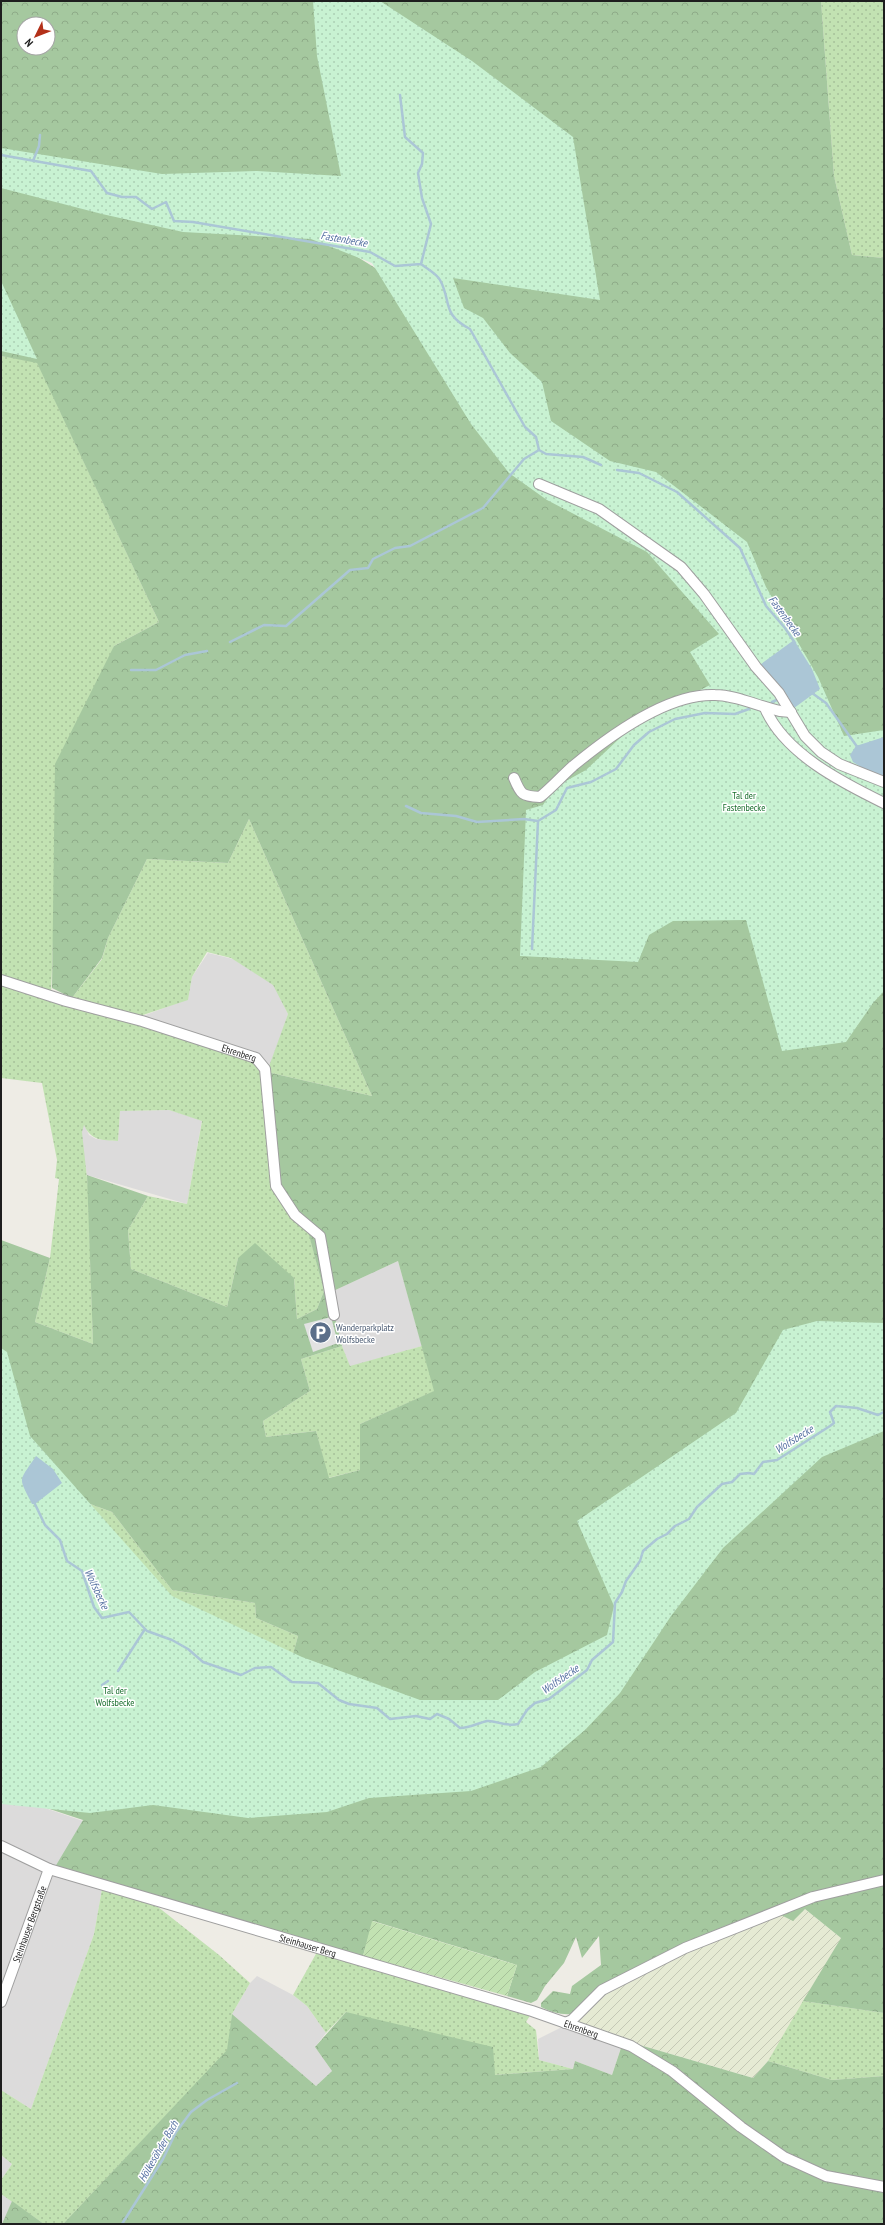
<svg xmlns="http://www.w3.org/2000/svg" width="885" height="2225" font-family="'PT Sans Narrow',sans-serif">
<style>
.residential{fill:#dcdbdb}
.farmland{fill:url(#farmland-furrows)}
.grass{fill:url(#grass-dots)}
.forest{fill:url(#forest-crowns);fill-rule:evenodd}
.park{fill:url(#park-dots)}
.garden{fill:url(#garden-furrows)}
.parking{fill:#e2e2e2}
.water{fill:#abc6d6}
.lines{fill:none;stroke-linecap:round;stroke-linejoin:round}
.stream{stroke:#abc6d6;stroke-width:2.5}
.street-casing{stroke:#9f9f9f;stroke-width:12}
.street{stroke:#fff;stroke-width:10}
.labels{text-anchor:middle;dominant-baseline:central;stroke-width:3;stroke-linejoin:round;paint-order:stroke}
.park-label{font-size:10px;fill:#196f2d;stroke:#fff}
.street-label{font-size:10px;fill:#1e1e1e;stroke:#fff}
.service-label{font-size:10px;fill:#4e5e75;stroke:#fff;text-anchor:start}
.water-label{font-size:11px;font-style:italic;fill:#5671a2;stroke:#fff}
</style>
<defs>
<pattern id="farmland-furrows" width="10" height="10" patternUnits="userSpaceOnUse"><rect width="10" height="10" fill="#e5ead3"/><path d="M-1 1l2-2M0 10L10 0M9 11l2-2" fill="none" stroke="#c4c8b5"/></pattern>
<pattern id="grass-dots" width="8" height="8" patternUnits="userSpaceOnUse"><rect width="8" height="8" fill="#c2e2b2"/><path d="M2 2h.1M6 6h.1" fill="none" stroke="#a6c199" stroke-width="1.8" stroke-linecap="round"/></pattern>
<pattern id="forest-crowns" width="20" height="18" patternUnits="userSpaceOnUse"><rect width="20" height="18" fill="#a5c89f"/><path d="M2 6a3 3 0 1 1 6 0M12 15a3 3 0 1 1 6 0" fill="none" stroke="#8eab88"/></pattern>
<pattern id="park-dots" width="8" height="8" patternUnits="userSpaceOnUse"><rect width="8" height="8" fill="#c8f2d2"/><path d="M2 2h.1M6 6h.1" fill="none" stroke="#abcfb4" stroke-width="1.8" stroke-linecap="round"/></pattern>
<pattern id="garden-furrows" width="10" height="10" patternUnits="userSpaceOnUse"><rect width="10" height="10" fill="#c2e2b2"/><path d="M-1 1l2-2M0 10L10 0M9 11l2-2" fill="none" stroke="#a6c199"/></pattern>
</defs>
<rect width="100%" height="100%" fill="#eeece5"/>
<!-- residential -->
<path class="residential" d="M208 953 233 959 274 985 288 1014 268 1078 140 1017 188 999 192 977Z
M169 1110 202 1120 187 1204 87 1175 78 1123 84 1124 89 1135 96 1139 118 1141 120 1111Z
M398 1261 422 1346 350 1367 342 1346 329 1293Z
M1 1793 83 1821 102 1889 94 1934 31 2109 1 2090Z
M257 1976 293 1995 307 2006 326 2033 315 2047 332 2071 316 2086 232 2014 250 1983Z
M562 2027 622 2045 612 2075 575 2061 573 2069 539 2060 538 2039Z
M1 2155 12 2164 1 2180Z
M1 2194 12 2201 3 2224H1Z"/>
<!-- farmland -->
<path class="farmland" d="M805 1909 841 1938 768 2061 753 2078 626 2041 582 2027 579 2022V2017L605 1990 650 1965 777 1913Z"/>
<!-- grass -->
<path class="grass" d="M821 1H884V258L852 255 834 176Z
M1 356 37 362 159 622 114 646 54 912 51 996 72 998 102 959 108 938 147 859 228 863 249 819 372 1096 267 1072 288 1014 273 985 231 958 207 952 192 977 188 1000 140 1016 248 1058 268 1078 324 1291 317 1309 297 1319 294 1278 238 1258 227 1307 131 1269 128 1230 148 1196 187 1204 202 1121 169 1110 120 1111 118 1141C102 1140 91 1141 84 1125L82 1132 88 1187 93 1344 35 1322 50 1258 59 1179 55 1178 57 1160 42 1083 1 1078Z
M342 1346 350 1366 422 1346 435 1391 360 1424V1470L328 1478 316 1431 266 1437 263 1421 310 1391 301 1359Z
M66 1495 112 1512 172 1590 255 1603 256 1618 298 1636 290 1666 214 1655Z
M102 1889 158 1907 219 1955 250 1983 232 2014 228 2050 63 2224H44L1 2194V2180L12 2164 1 2155V2090L31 2109 94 1934Z
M317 1952 531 2014 526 2022 536 2030 539 2060 573 2069 494 2075 346 2012 326 2033 307 2006 293 1995Z
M803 2001 884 2013V2076L832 2080 768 2061Z"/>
<!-- forest -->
<path class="forest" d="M1 1H821L834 176 852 255 884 258V2013L803 2001 841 1938 805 1909 793 1921 777 1913 650 1965 572 2014C561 2015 551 2012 541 2007V2003L553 1991 570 1994 572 1986 601 1965 599 1936 582 1958 576 1937 564 1963 545 1986 537 2000 531 2003 507 1996 517 1965 373 1921 363 1956 55 1867 83 1820 1 1793V1240L50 1258 35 1322 93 1344 87 1175 148 1196 128 1230 131 1269 227 1307 238 1258 255 1243 294 1278 297 1319 317 1309 324 1291 306 1224 275 1184 267 1072 372 1096 249 819 228 863 147 859 108 938 102 958 72 998 52 988 55 764 114 646 159 622 37 363 1 356ZM24 24H48V48H24ZM335 243 408 266 562 461 393 279ZM398 1261 434 1391 360 1424V1470L329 1478 316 1431 266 1437 263 1421 310 1391 301 1359 342 1346 329 1293ZM66 1495 112 1512 172 1590 255 1603 256 1618 298 1636 290 1665 168 1635Z
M346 2012 493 2047 495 2075 573 2069 575 2061 612 2075 622 2045 626 2041 753 2078 768 2061 832 2080 884 2076V2224H63L227 2050 232 2014 316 2086 332 2071 315 2047Z
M12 2201 44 2224H2Z"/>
<!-- park -->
<path class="park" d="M313 1H380L472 61 573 137 600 300 453 278 464 308 483 318 510 353 542 382 551 421 610 461 656 472 747 542 766 587 818 677 844 736 884 730V991L873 1003 846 1042 782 1051 746 920 673 921 649 935 638 962 520 956 526 810 543 805 555 787 586 770 637 722 710 685 690 652 719 634 647 552 547 500 509 473 471 424 372 263 311 239 183 232 102 214 1 188V148L162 174 257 171 341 176 317 56Z
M1 281 37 359 1 351Z
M817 1321 884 1323V1431L822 1457 723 1548 671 1616 620 1693 585 1730 541 1767 471 1791 369 1798 327 1812 248 1818 153 1805 90 1813 1 1804V1348L7 1352 30 1436 172 1596 302 1657 420 1700H498L535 1672 607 1635 614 1606 577 1521 736 1413 783 1330Z"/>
<!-- garden -->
<path class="garden" d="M372 1921 517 1965 507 1996 363 1956Z"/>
<!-- parking -->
<path class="parking" d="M331 1317 338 1343 313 1352 304 1324Z"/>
<!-- water -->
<path class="water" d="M794 640 812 669 820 689 790 711 757 667Z
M884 737V781L853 762 850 755 856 746Z
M36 1456 53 1469 62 1483 35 1504H32C18 1476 18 1483 36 1456Z"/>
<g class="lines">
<!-- stream -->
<path class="stream" d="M400 95 405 137 423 153 422 164 418 173 422 198 431 224 421 264
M1 155 91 171 107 193 122 197H136L152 209 166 202 174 221 193 222 370 252 395 266 421 264C426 268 437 274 440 280 452 302 441 314 470 329L525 427 536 437 539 450 546 454 583 457 601 465
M33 161 39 146 40 135
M617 470 639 473 677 492 740 548 766 606 785 628 795 643
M230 642 264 625 286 626 350 570 368 568 373 559 395 548 410 546 483 508 524 459 539 450
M131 670H156L185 655 207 651
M812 693 826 703 858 748
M772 702 779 699
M406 806 421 813 456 816 477 822 524 819 538 821
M532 949 538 821 556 810 567 788 591 782 616 769 634 745 649 732 675 719 705 713 735 714 749 709
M34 1502 45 1525 60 1540 67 1561 82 1571 94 1607 102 1618 129 1612 147 1631 172 1640 188 1649 203 1662 241 1675 255 1668 271 1667 292 1682 318 1683 339 1700 349 1704 377 1708 390 1719 416 1716 430 1719 437 1714 449 1719 460 1728C470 1728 478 1723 487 1721 496 1720 504 1727 518 1724L527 1710 535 1703 549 1699 587 1670 592 1660 613 1642 615 1603 622 1592 626 1581 640 1561 643 1551 657 1539 667 1534 675 1526 689 1519 697 1507 722 1484 732 1482 740 1474 749 1473 754 1474 763 1462 777 1460 830 1426 834 1423 830 1412 836 1406 857 1408 878 1415 884 1412
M118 1671 145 1629
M102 1685 108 1681
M122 2224 163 2159 176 2132 191 2112 207 2100 237 2083"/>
<defs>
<g id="street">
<path d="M539 484 599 509 681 567 704 594 756 667 779 693 805 736 821 752 839 764 884 782"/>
<path d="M765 708C784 753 841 782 884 803"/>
<path d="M514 778C521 795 522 796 540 797 551 788 562 776 573 766 608 737 668 693 715 695 737 695 759 707 780 711L791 712"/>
<path id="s1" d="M1 980 66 1001 142 1021 256 1058 265 1069 276 1186 295 1215 320 1236 334 1315"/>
<path id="s2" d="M1 1846 49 1869 532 2011 631 2046 672 2071 741 2127 784 2157 826 2176 884 2187"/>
<path id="s3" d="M1 2002 49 1869"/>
<path d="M565 2023 572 2020 602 1990 685 1948 813 1897 884 1880"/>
</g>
</defs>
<!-- street casing -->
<use href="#street" class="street-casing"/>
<!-- street -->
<use href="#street" class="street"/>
</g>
<!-- icons -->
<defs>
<symbol id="parking-disc" viewBox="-11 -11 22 22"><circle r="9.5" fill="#5c6f8a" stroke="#fff"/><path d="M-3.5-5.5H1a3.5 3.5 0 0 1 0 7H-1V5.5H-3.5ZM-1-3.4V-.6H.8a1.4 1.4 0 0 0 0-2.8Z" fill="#fff"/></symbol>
</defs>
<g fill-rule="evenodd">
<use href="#parking-disc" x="308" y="1320" width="25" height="25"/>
</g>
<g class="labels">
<!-- park labels -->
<g class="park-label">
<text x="744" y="795">Tal der<tspan x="744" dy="12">Fastenbecke</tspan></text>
<text x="115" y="1690">Tal der<tspan x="115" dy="12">Wolfsbecke</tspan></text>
</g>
<!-- street labels -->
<g class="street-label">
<text stroke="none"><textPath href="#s1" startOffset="249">Ehrenberg</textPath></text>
<text stroke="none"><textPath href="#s3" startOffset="83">Steinhauser Bergstraße</textPath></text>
<text stroke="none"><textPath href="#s2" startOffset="323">Steinhauser Berg</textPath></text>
<text stroke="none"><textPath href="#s2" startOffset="609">Ehrenberg</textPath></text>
</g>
<!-- service labels -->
<g class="service-label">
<text x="336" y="1327">Wanderparkplatz<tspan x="336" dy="12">Wolfsbecke</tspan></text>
</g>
<!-- water labels -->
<g class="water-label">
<text transform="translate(344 239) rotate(10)">Fastenbecke</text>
<text transform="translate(785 616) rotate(54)">Fastenbecke</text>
<text transform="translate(794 1439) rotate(-32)">Wolfsbecke</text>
<text transform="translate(97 1589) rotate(65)">Wolfsbecke</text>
<text transform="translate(560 1679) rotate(-35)">Wolfsbecke</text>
<text transform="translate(158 2151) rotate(-60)">Hölkesöhder Bach</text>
</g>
</g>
<!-- border -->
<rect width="885" height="2225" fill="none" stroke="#1e1e1e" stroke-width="4"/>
<!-- north arrow -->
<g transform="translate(36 36) rotate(227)"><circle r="19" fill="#ffffff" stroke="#a5a5a5"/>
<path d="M0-3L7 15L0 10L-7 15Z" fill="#b33019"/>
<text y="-6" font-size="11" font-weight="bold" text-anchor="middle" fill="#1e1e1e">N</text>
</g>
</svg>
